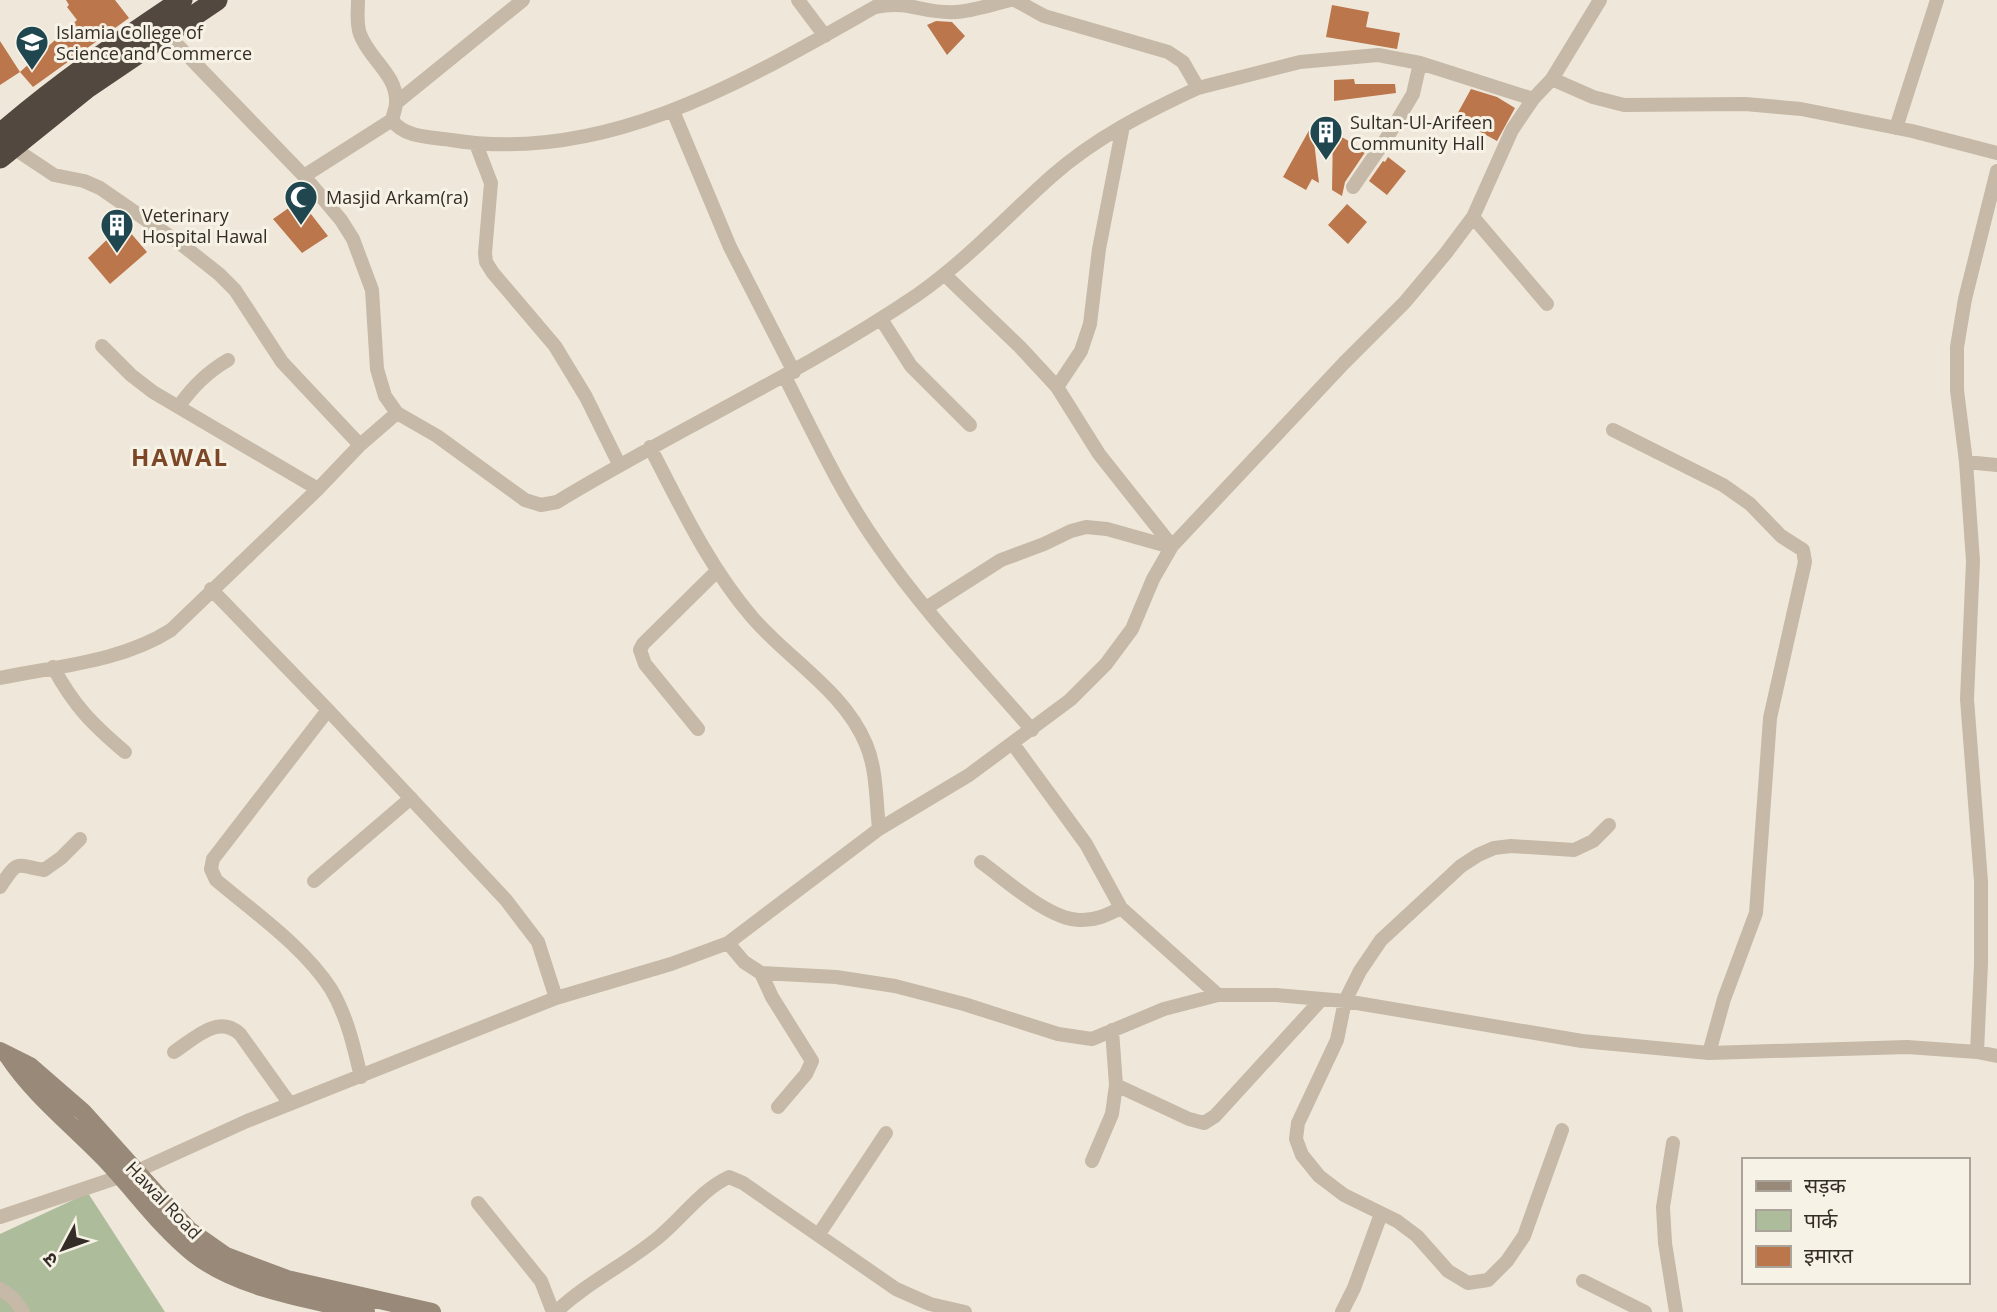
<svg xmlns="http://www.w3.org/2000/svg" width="1997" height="1312" font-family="'Open Sans','Noto Sans Devanagari',sans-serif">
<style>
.green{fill:#adbc9b}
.building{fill:#bb764b}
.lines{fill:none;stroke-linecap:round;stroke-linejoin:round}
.street{stroke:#c6b9a7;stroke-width:14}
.secondary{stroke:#998979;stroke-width:18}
.highway{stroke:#53483f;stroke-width:21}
.labels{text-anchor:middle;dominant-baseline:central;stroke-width:6;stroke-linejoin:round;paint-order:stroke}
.poi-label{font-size:18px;fill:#332c27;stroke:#f7f2e6;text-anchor:start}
.street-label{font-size:18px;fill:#332c27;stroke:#f7f2e6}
.district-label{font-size:24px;font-weight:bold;letter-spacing:2px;fill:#7b4727;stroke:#f7f2e6}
</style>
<rect width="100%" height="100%" fill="#efe8da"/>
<!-- green -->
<path class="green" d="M88 1193 165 1312H0V1234Z"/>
<!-- building -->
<path class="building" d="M66 0H115L129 18 33 87 20 72 77 20 67 7 69 5Z
M1332 5 1369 12 1366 27 1400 33 1397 49 1326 37Z
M936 21 952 22 965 36 947 55 927 25Z
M0 41 20 72 0 85Z
M1354 79 1355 84H1395L1396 93 1334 101V80Z
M1471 89 1497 97 1515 108 1497 141 1455 118Z
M1312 125 1319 183 1312 179 1306 190 1283 177Z
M1333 132 1366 151 1345 182 1342 196 1332 190Z
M1388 157 1406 171 1387 195 1369 181 1383 161 1385 162Z
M300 200 328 236 302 253 273 219Z
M1347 204 1367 222 1348 244 1328 225Z
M123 224 147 252 110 284 88 258Z"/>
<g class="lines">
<!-- street -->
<path class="street" d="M358 0C358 12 356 23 360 34 368 58 398 75 396 103 396 109 393 114 392 120 404 138 432 137 451 140 605 165 746 80 875 7 912 0 922 14 956 12 974 11 993 4 1011 0
M798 0 825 36
M1015 0 1044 16 1168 52 1183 62 1198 88 1300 62 1378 55 1420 63 1533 99
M162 29 304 176 341 220 353 239 372 290 377 369 385 396 397 413
M1552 79 1593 97 1624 105 1745 104 1801 109 1912 131 1997 153
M396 103 523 0
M673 111 730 247 794 372
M1896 128 1937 0
M476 144 491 183 485 253 486 262 493 273 555 346 586 397 619 464
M12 147 54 175 84 181 100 188 181 244 219 274 235 290 282 362 360 445
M304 176 392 120
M1353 187 1388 136 1413 94 1420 63
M1473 217 1547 304
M945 275 1020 347 1057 387 1099 454 1172 546
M881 319 911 366 970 425
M102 346 131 375 153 392 318 489
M785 377C814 434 841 493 878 545 923 611 980 670 1032 730
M1057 387 1081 351 1090 324 1099 249 1123 126
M179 406C193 386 207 372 228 360
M1613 430 1723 485 1750 504 1781 536 1803 550 1805 562 1770 718 1756 913 1724 999 1709 1053
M650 447C680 505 709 567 752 617 788 659 844 691 866 744 877 770 876 801 879 829
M1966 462 1997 465
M211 589 328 710 506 900 538 942 556 998
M926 608 1001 560 1044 544 1071 531 1086 527 1107 529 1171 547
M53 667C74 706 92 724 125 752
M0 678C57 666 121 662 171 630L318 489 360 445 397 413 437 436 525 500 541 505 557 502C675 430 802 373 917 295 967 260 1007 216 1052 176 1095 138 1146 112 1198 88
M328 710 213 859 211 869 216 880C255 913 303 946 331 989 347 1016 354 1047 361 1077
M698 729 645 664 640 650 643 644 717 571
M1013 744 1086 844 1121 908 1218 995
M981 862C1006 880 1048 919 1079 920 1095 921 1107 915 1121 908
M314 881 411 798
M0 887C19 859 14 865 44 870L61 858 80 839
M728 943 744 962 761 973 836 977 895 986 964 1004 1058 1034 1092 1039 1164 1009 1218 995H1276L1345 1001 1582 1041 1709 1053 1907 1047 1977 1052 1997 1056
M761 973 772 997 812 1061 806 1074 778 1107
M174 1052C195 1038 218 1014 240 1034L290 1104
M1977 1052 1981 964V881L1967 699 1973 561 1966 462 1957 390V347L1965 299 1997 171
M1116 1085 1189 1119 1204 1123 1215 1116 1321 1000
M1562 1130 1524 1236 1507 1261 1488 1280 1468 1283 1448 1271 1417 1236 1397 1221 1344 1195 1319 1176 1302 1155 1296 1139 1298 1123 1337 1040 1345 1001 1360 971 1381 940 1461 866 1478 855 1494 848 1511 846 1574 850 1593 841 1609 825
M1673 1143 1663 1207 1665 1243 1676 1312
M1092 1161 1112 1114 1116 1085 1112 1030
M478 1203 541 1281 553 1312
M0 1217 137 1171 247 1121 556 998 671 964 728 943 879 829 969 775 1070 700 1106 664 1132 629 1153 579 1172 546 1344 363 1405 302 1446 253 1473 217 1512 130 1533 99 1552 79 1600 0
M819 1234 886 1133
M1583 1281 1645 1312
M0 1289 13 1298 23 1312
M556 1312C587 1282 627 1264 660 1236 683 1217 701 1190 729 1177L743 1183 896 1289 930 1304 965 1312
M1342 1312 1354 1288 1381 1214"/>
<!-- secondary -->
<path class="secondary" d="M0 1051 30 1066 83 1112 189 1230 226 1256 287 1279 432 1312
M8 1056C33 1094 71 1124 103 1157 134 1189 159 1226 194 1254 239 1289 311 1300 366 1312"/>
<!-- highway -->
<path class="highway" d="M0 134C58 84 119 42 182 0
M0 158 87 88 217 0"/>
</g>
<!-- icons -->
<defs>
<symbol id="university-pin" viewBox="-11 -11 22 30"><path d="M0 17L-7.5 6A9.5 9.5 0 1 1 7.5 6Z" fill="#204650" stroke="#f7f2e6"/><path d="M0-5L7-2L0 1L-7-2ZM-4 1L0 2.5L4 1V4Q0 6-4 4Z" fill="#fff"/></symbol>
<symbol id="building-pin" viewBox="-11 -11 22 30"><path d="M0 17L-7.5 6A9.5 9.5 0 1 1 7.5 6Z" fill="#204650" stroke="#f7f2e6"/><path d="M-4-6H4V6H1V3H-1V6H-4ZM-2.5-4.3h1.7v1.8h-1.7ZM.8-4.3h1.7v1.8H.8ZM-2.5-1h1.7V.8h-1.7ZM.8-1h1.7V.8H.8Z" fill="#fff"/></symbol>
<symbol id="mosque-pin" viewBox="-11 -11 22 30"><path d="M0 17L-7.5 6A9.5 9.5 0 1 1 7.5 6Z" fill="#204650" stroke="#f7f2e6"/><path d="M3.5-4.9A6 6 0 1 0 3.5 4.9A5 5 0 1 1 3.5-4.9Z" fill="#fff"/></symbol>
</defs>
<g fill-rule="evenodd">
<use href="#university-pin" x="13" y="23" width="38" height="52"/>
<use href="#building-pin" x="1307" y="113" width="38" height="52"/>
<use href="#mosque-pin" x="282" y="178" width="38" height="52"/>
<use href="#building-pin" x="98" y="206" width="38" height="52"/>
</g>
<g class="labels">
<!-- poi labels -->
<g class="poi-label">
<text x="56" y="32">Islamia College of<tspan x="56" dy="21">Science and Commerce</tspan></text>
<text x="1350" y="122">Sultan-Ul-Arifeen<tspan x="1350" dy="21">Community Hall</tspan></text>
<text x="326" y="197">Masjid Arkam(ra)</text>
<text x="142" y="215">Veterinary<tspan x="142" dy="21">Hospital Hawal</tspan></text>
</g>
<!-- street labels -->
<g class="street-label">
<text transform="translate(164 1200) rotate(46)">Hawal Road</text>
</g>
<!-- district labels -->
<g class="district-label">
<text x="180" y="456">HAWAL</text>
</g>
</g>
<!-- legend -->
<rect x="1742" y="1158" width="228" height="126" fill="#f7f2e6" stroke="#a9a39a" stroke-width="2"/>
<rect x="1756" y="1181" width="35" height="10" fill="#998979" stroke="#a9a39a" stroke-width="2"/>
<text x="1804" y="1193" font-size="21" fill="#332c27">सड़क</text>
<rect x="1756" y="1210" width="35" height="21" fill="#adbc9b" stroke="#a9a39a" stroke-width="2"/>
<text x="1804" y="1228" font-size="21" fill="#332c27">पार्क</text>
<rect x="1756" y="1246" width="35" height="21" fill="#bb764b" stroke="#a9a39a" stroke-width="2"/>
<text x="1804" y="1263" font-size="21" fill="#332c27">इमारत</text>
<!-- north arrow -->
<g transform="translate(63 1249) rotate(229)" stroke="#f7f2e6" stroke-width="5" paint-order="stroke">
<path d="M0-5L12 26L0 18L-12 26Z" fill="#332c27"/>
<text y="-10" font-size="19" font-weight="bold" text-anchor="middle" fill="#332c27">उ</text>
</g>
</svg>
